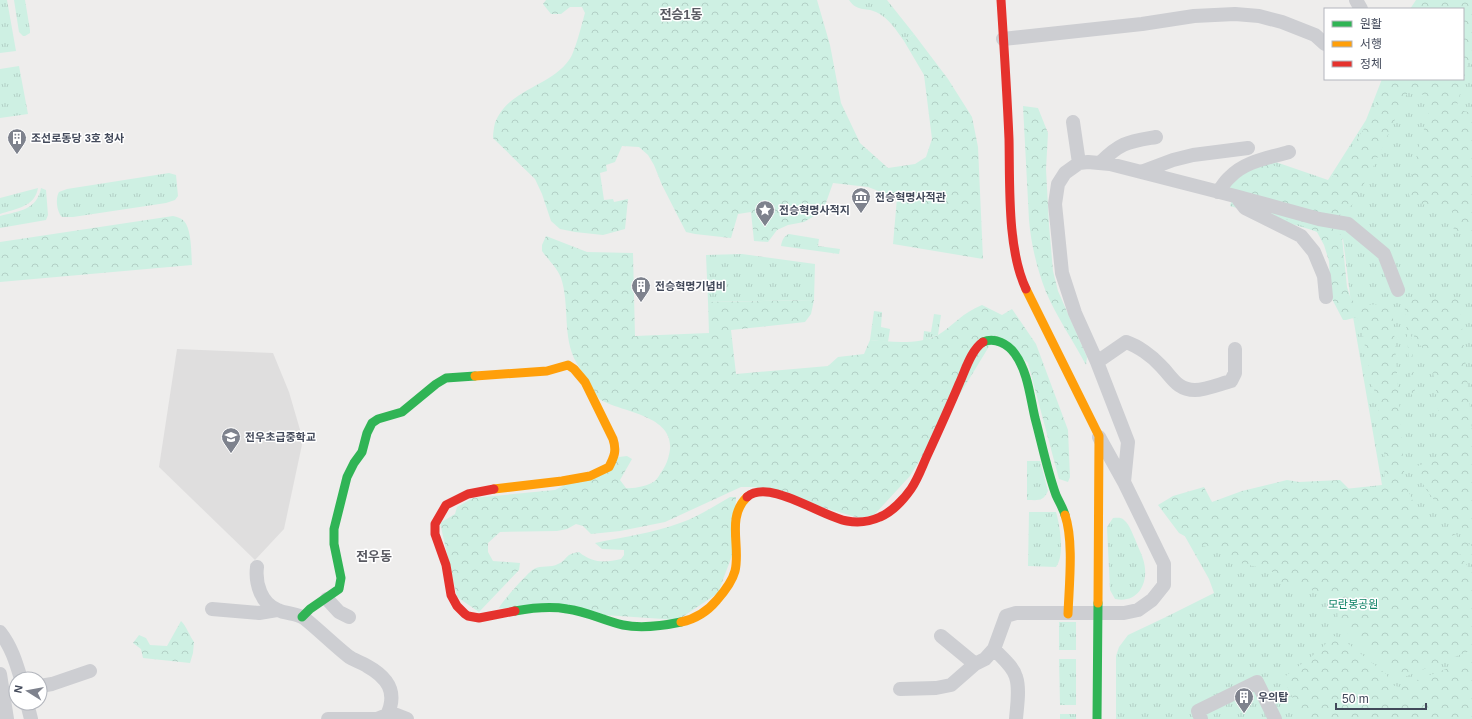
<svg xmlns="http://www.w3.org/2000/svg" width="1472" height="719" font-family="Helvetica,'Noto Sans KR',sans-serif">
<style>
.education{fill:#dfdede}
.grass{fill:url(#grass-tufts)}
.forest{fill:url(#forest-crowns)}
.lines{fill:none;stroke-linecap:round;stroke-linejoin:round}
.street{stroke:#cdced2;stroke-width:14}
.fast{stroke:#30b455;stroke-width:9}
.slow{stroke:#ff9f0a;stroke-width:9}
.jam{stroke:#e5322d;stroke-width:9}
.labels{text-anchor:middle;dominant-baseline:central;stroke-width:3;stroke-linejoin:round;paint-order:stroke}
.poi-label{font-size:11px;font-weight:bold;fill:#42495a;stroke:#fff;text-anchor:start}
.park-label{font-size:11px;fill:#0d8165;stroke:#fff}
.quarter-label{font-size:13px;font-weight:bold;fill:#585961;stroke:#fff}
</style>
<defs>
<pattern id="grass-tufts" width="24" height="20" patternUnits="userSpaceOnUse"><rect width="24" height="20" fill="#cef0e3"/><path d="M3 7l-1-3M5 7V3M7 7l1-3M15 17l-1-3M17 17v-4M19 17l1-3" fill="none" stroke="#b2cfc5"/></pattern>
<pattern id="forest-crowns" width="20" height="18" patternUnits="userSpaceOnUse"><rect width="20" height="18" fill="#cef0e3"/><path d="M2 6a3 3 0 1 1 6 0M12 15a3 3 0 1 1 6 0" fill="none" stroke="#b2cfc5"/></pattern>
</defs>
<rect width="100%" height="100%" fill="#eeedec"/>
<!-- education -->
<path class="education" d="M177 349 273 353 289 392 303 440 284 529 255 560 159 467Z"/>
<!-- grass -->
<path class="grass" d="M0 0H7L16 51 0 53Z
M14 0H25L30 30V33L25 36H23L19 32Z
M849 0H887L914 34 904 41C896 30 889 18 876 12 865 7 857 12 849 0Z
M1416 0H1472V719H1116V656L1119 647 1128 635 1166 617 1214 593 1209 579 1169 508 1382 485 1352 311 1343 239 1230 206 1237 179 1270 160 1328 180 1366 120 1382 79H1463V9H1410Z
M19 66 28 114 0 118V69Z
M169 173 176 175 178 196 175 200 166 203 73 217H62C57 212 55 199 59 192L67 189Z
M38 188C35 207 15 209 0 214V198Z
M41 188 46 190 48 215 46 220 0 228V216C19 211 37 210 41 188Z
M789 234 819 239 818 246 840 249 839 254 781 246C782 240 784 236 789 234Z
M742 254 815 264 814 300 708 302 706 255Z
M874 311 882 312 881 327 890 329 888 342 870 340Z
M934 314 941 315 938 335 923 341 924 331 931 332Z
M1027 461H1040L1048 491C1043 502 1038 500 1027 500Z
M1029 512H1056C1060 526 1065 555 1056 567L1028 566Z
M1113 518C1117 518 1121 517 1124 520 1130 525 1132 533 1135 539 1137 545 1141 552 1143 559 1150 580 1140 604 1115 599L1110 590 1107 527Z
M1059 622H1076V650H1059Z
M1059 659H1076V705H1060Z
M1060 714H1076V719H1060Z"/>
<!-- forest -->
<path class="forest" d="M546 0H817L830 45 841 103 860 143 888 168 915 164 926 157 932 139 924 75 904 41 914 34 948 79 972 117 978 147 983 259 893 244 897 198 868 187 833 183 823 211 804 222 788 225 777 230 768 242 754 241 751 212 738 214 731 238 695 234 686 232 662 185 654 165 648 155 639 147 622 146 615 162 606 165 607 171 600 173 604 200 613 199 614 202 628 199 625 229 603 235 575 232 560 229 551 221 542 194 535 179 493 138C493 133 494 127 495 123 508 89 550 87 569 60 575 53 582 23 585 13L582 7H570L561 14H551L543 4Z
M1417 0H1472V48L1456 109 1472 113V232H1454L1452 211 1418 203 1411 199 1408 192 1410 180 1429 111 1428 98 1410 87 1373 167 1353 204 1342 214 1332 217 1229 190 1228 182 1233 177 1268 164 1329 182 1369 121 1385 79H1463V9H1413L1417 2Z
M1023 106 1038 108 1048 133 1046 169 1049 225 1053 271 1058 291 1087 357 1086 365C1074 342 1056 316 1046 292 1037 269 1031 244 1029 220Z
M1288 215C1305 220 1332 221 1342 237L1347 287 1351 299 1358 305 1392 304 1405 484 1416 508 1425 519 1442 534 1456 549 1472 573V650L1404 677H1400L1395 675 1383 661 1340 627C1336 621 1339 613 1336 606 1329 589 1294 587 1278 583L1275 574 1270 570 1240 563 1217 550 1203 546 1179 533 1158 505 1173 496 1204 487 1212 502 1242 491 1287 480 1299 482 1340 480 1350 490 1384 486 1385 460 1376 394 1372 386 1361 324 1357 317 1346 320H1343L1331 297 1329 261 1324 245 1317 232 1286 219Z
M173 216C177 217 181 218 184 221 192 230 191 253 192 265L0 282V242Z
M546 236 587 252 633 253 635 336 709 333 708 302 814 300 811 314 805 322 731 330 736 374 828 366 838 357 864 354 870 340C891 342 920 345 938 335 954 325 962 313 982 305L1002 315 1012 309 1036 344 1068 430 1070 477 1068 482 1059 479 1028 363 996 335 910 476 874 515 859 518 754 487H741L665 522 620 531 591 534 583 526 576 524 567 529 557 531 500 532 488 543V552L493 561 520 563 519 570 479 612 457 597 440 523 455 514 457 507 473 498 555 490 619 457 627 456 632 459 620 480 626 488C633 489 648 486 655 481 657 479 659 476 660 474 666 466 669 458 670 449 673 415 621 412 601 400 596 397 580 368 576 362 562 336 570 305 561 278 557 267 548 260 542 251V245Z
M1459 297 1472 429V536C1455 522 1436 505 1424 486 1421 480 1419 473 1417 466L1433 461 1441 452C1439 429 1438 372 1427 355 1422 347 1416 340 1411 332L1415 395 1412 396 1404 300Z
M730 497H736L733 553 718 593 678 620 499 608C500 604 529 571 534 569 541 565 551 568 558 564 568 560 564 554 579 552 592 563 605 563 621 559L624 555V550L602 549 595 543C623 537 653 533 680 523 698 517 714 506 730 497Z
M1446 528 1472 546V561L1458 542Z
M181 621C187 627 189 635 194 642L193 653 190 663 143 658 141 649 133 643 139 635 146 638 150 645 167 646Z
M1335 636 1346 642 1386 674 1392 685 1399 687 1472 659V719H1303L1283 678 1320 650 1331 638Z"/>
<g class="lines">
<!-- street -->
<path class="street" d="M1356 0 1361 9
M1003 39 1142 24 1194 16 1235 14 1259 16 1282 22 1315 35 1325 44
M1073 122 1079 163
M1100 163C1121 142 1128 142 1156 137
M1141 172 1173 160 1193 155 1248 148
M1218 192C1222 187 1225 181 1230 177 1245 161 1269 158 1289 152
M1238 199 1245 208 1301 236 1314 252 1324 276 1326 297
M1097 362 1126 342C1138 346 1152 356 1161 366 1172 377 1177 390 1195 390 1205 390 1220 384 1231 381L1235 373V349
M1124 482 1128 442 1097 362 1075 313 1062 273 1055 204 1058 184 1065 173 1079 163 1088 162 1110 164 1235 196 1319 219 1348 224 1384 254 1398 290
M257 567C255 583 261 604 278 610 286 614 296 613 304 618 319 630 333 644 348 656 353 660 361 662 367 666 387 677 398 692 387 715L377 719H328
M327 599 339 612 349 617
M212 609 259 613 277 610
M0 632C11 646 16 662 21 679
M941 636 975 664
M994 649C1001 657 1013 666 1016 677 1020 689 1017 706 1016 719
M0 674 7 719
M40 686 52 684 90 671
M900 689 936 688 951 685 975 664 985 659 994 649 1006 616 1016 613H1124L1138 610 1152 600 1164 585V564L1124 482 1099 437
M27 703 31 719
M389 712 407 719
M1201 719 1198 711 1257 682 1275 719"/>
<!-- fast -->
<path class="fast" d="M983 342C995 337 1008 344 1015 354 1028 372 1030 397 1035 418 1042 444 1047 470 1056 495 1059 502 1063 508 1065 515
M515 611C532 608 550 606 567 609 586 611 604 621 623 625 642 629 662 626 681 622
M302 617 310 609 339 589 341 578 334 544V529L347 477 354 463 362 452 367 433 372 423 378 419 402 412 436 384 446 378 475 376
M1097 719 1098 603"/>
<!-- slow -->
<path class="slow" d="M1026 289 1099 436 1098 603
M475 376 547 371 568 365 574 369 585 382 613 439C617 451 614 457 609 467L590 476 562 481 494 489
M1065 515C1074 541 1069 586 1068 614
M681 622C696 619 707 612 717 600 724 592 732 582 735 571 741 547 726 517 747 497"/>
<!-- jam -->
<path class="jam" d="M1001 0C1004 46 1007 93 1009 139 1010 184 1007 249 1026 289
M494 489 468 494 446 505 435 524V534L446 565 451 595 457 606 465 614 468 616 479 618 515 611
M747 497C769 478 822 517 847 521 858 523 869 522 880 517 892 512 904 499 911 489 918 479 922 467 927 456 938 432 949 408 959 384 965 371 971 350 983 342"/>
</g>
<!-- icons -->
<defs>
<symbol id="building-pin" viewBox="-11 -11 22 30"><path d="M0 17L-7.5 6A9.5 9.5 0 1 1 7.5 6Z" fill="#7e828d" stroke="#fff"/><path d="M-4-6H4V6H1V3H-1V6H-4ZM-2.5-4.3h1.7v1.8h-1.7ZM.8-4.3h1.7v1.8H.8ZM-2.5-1h1.7V.8h-1.7ZM.8-1h1.7V.8H.8Z" fill="#fff"/></symbol>
<symbol id="museum-pin" viewBox="-11 -11 22 30"><path d="M0 17L-7.5 6A9.5 9.5 0 1 1 7.5 6Z" fill="#7e828d" stroke="#fff"/><path d="M0-6L6-3V-2H-6V-3ZM-5-1h2V3h-2ZM-1-1h2V3h-2ZM3-1h2V3H3ZM-6 4H6V6H-6Z" fill="#fff"/></symbol>
<symbol id="sight-pin" viewBox="-11 -11 22 30"><path d="M0 17L-7.5 6A9.5 9.5 0 1 1 7.5 6Z" fill="#7e828d" stroke="#fff"/><path d="M0-6L1.8-2.2L6-1.7L2.9 1.2L3.7 5.4L0 3.3L-3.7 5.4L-2.9 1.2L-6-1.7L-1.8-2.2Z" fill="#fff"/></symbol>
<symbol id="school-pin" viewBox="-11 -11 22 30"><path d="M0 17L-7.5 6A9.5 9.5 0 1 1 7.5 6Z" fill="#7e828d" stroke="#fff"/><path d="M0-5L7-2L0 1L-7-2ZM-4 1L0 2.5L4 1V4Q0 6-4 4Z" fill="#fff"/></symbol>
</defs>
<g fill-rule="evenodd">
<use href="#building-pin" x="6" y="127" width="22" height="30"/>
<use href="#museum-pin" x="850" y="186" width="22" height="30"/>
<use href="#sight-pin" x="754" y="199" width="22" height="30"/>
<use href="#building-pin" x="630" y="275" width="22" height="30"/>
<use href="#school-pin" x="220" y="426" width="22" height="30"/>
<use href="#building-pin" x="1233" y="686" width="22" height="30"/>
</g>
<g class="labels">
<!-- poi labels -->
<g class="poi-label">
<text x="31" y="138">조선로동당 3호 청사</text>
<text x="875" y="197">전승혁명사적관</text>
<text x="779" y="210">전승혁명사적지</text>
<text x="655" y="286">전승혁명기념비</text>
<text x="245" y="437">전우초급중학교</text>
<text x="1258" y="697">우의탑</text>
</g>
<!-- park labels -->
<g class="park-label">
<text x="1353" y="604">모란봉공원</text>
</g>
<!-- quarter labels -->
<g class="quarter-label">
<text x="681" y="14">전승1동</text>
<text x="374" y="556">전우동</text>
</g>
</g>
<!-- legend -->
<rect x="1324" y="8" width="140" height="72" fill="#ffffff" stroke="#b3b6bd"/>
<rect x="1332" y="21" width="20" height="6" fill="#30b455" stroke="#b3b6bd"/>
<text x="1360" y="28" font-size="12" fill="#42495a">원활</text>
<rect x="1332" y="41" width="20" height="6" fill="#ff9f0a" stroke="#b3b6bd"/>
<text x="1360" y="48" font-size="12" fill="#42495a">서행</text>
<rect x="1332" y="61" width="20" height="6" fill="#e5322d" stroke="#b3b6bd"/>
<text x="1360" y="68" font-size="12" fill="#42495a">정체</text>
<!-- north arrow -->
<g transform="translate(28 691) rotate(281)"><circle r="19" fill="#ffffff" stroke="#b3b6bd"/>
<path d="M0-3L7 15L0 10L-7 15Z" fill="#7e828d"/>
<text y="-6" font-size="11" font-weight="bold" text-anchor="middle" fill="#42495a">N</text>
</g>
<!-- scale -->
<path d="M1336 703v6h90v-6" fill="none" stroke="#42495a" stroke-width="2"/>
<text x="1342" y="703" font-size="12" fill="#42495a" stroke="#ffffff" stroke-width="3" paint-order="stroke">50 m</text>
</svg>
